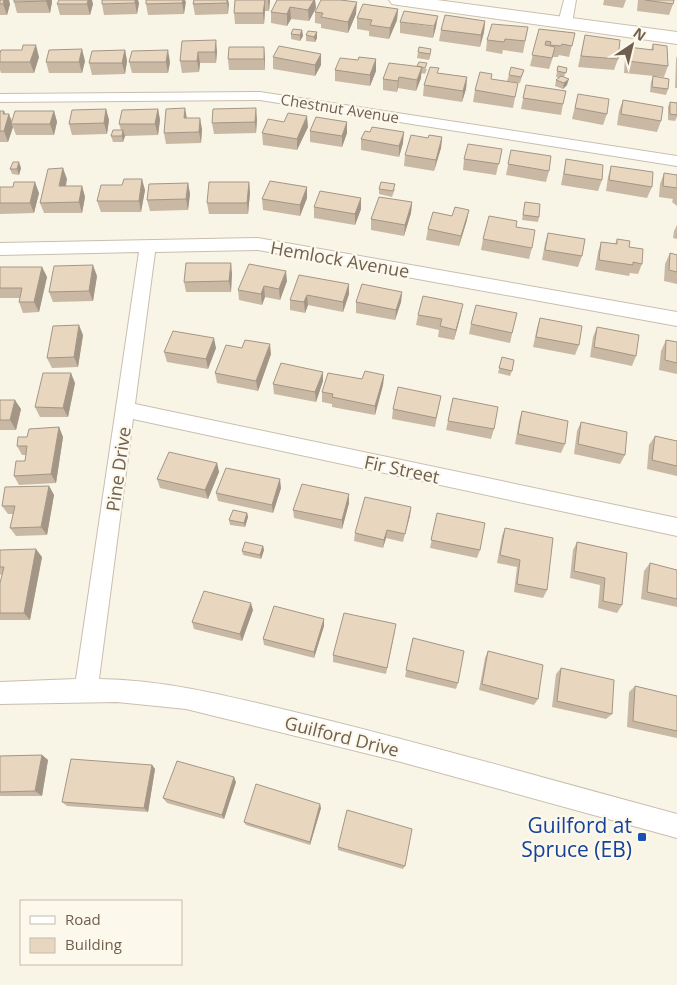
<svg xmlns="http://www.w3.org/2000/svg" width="677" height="985" font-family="'Open Sans',sans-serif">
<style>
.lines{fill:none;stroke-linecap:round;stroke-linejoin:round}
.street-casing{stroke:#c9beae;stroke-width:2}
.secondary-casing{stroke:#ccbfac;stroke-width:2}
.street{fill:#fff;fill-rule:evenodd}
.secondary{fill:#fff;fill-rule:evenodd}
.wall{fill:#c8b8a4}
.shaded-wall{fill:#a39686}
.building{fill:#e9d6bf;stroke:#a39686}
.transit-dot{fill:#1a4fb4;stroke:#fdf8ec;stroke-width:2}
.labels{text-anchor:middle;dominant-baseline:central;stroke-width:4.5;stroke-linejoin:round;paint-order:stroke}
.far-street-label{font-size:15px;fill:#6f5f4e;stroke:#fdf8ec}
.street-label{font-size:18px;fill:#6f5f4e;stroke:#fdf8ec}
.near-transit-label{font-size:21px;fill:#164399;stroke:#fdf8ec;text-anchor:end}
</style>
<rect width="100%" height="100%" fill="#f9f5e6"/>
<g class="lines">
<defs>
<path id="street" d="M564 0H576L572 23 565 27 558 23Z
M260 92 677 156V166L260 100 0 102V94Z
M258 238 677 312V326L258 250 155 252 135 404 677 518V536L133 419 99 679C173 680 243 700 315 717 436 747 556 781 677 814V838L401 762 186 709 117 702 0 704V682L76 679 139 252 0 255V243Z"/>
<path id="secondary" d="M389 0H437L677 32V44L398 5 392 4Z"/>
</defs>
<!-- street casing -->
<use href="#street" class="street-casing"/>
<!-- secondary casing -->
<use href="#secondary" class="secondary-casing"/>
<!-- street -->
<use href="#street" class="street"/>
<!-- secondary -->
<use href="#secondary" class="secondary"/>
</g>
<!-- wall -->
<path class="wall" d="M0 0 10 4 7 15H0Z
M14 0H52V2L50 13H17L14 2Z
M146 0H185L184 14 148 15 146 4Z
M194 0H228V14L195 15 193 4Z
M265 0H270L269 11H265L264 24H235L234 13Z
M277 0H315L316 8 309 21 291 19 287 26 271 23V12Z
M604 0H626L623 8 603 5Z
M638 0H674L673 4 669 15 637 11Z
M139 3 137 14 104 15 102 4Z
M57 4H93L90 15H60Z
M398 9 397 20 389 39 369 36V31L357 29V18Z
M315 12 356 14 348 33 321 28V24L315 23Z
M485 21 484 32 480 47 439 41 441 30Z
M400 22 436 27 433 38 400 33Z
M528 27 523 53 503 50 502 54 486 51 487 40Z
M539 29 575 33 569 57 559 55 558 57H553L549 69 530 66Z
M302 30 303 36 300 41 291 39V34Z
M317 32V38L315 42 306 41V35Z
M585 35 618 59 614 70 578 67Z
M182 41 217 51 216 63H200L199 72 182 73 180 61Z
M653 44 668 66 664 77 624 73 625 58 628 47 651 50Z
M125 50 127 61 125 74 92 75 89 63Z
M418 52 431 54 429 60 417 58Z
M0 53 39 57 34 73H1L0 70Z
M677 56V88H675L676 59Z
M273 57 321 65 315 76 273 69Z
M265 58V70H229L228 59Z
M376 59V71L370 86 335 81V70L358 60Z
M85 61 82 73H49L46 62Z
M129 62H170L168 73H132Z
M417 66 427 69 425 74 421 73V78L416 91 398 88 397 92 383 90V79Z
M558 66 567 68 564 77 567 85 563 89 555 86 556 80 559 78 556 77Z
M524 70 520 83 507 81 509 75Z
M438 73 467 77 466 89 462 102 423 96 424 85Z
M653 76 668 89 666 95 650 92 651 82Z
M518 83 513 108 473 102 475 90Z
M526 85 563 104 561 115 521 109Z
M578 94 607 114 603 125 572 119Z
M623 100 661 121 657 132 617 125 619 111Z
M670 102 677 103V117L675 121 668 120V107Z
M106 109 109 120 107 134 72 135 69 124Z
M158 109 160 120 158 135 125 136 123 142H113L111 136 121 130 119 124Z
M0 111H4L5 114 12 122 54 111 57 122 54 135H16L13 127 8 142H0Z
M187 118 202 129 201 143 166 144 164 133Z
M257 119 256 133 214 134 212 123Z
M284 122 308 127 297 150 263 145 262 133Z
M347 122V133L342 147 310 142V131Z
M442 137 441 148 434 171 404 166 405 155 428 138Z
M361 139 403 143 399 157 361 150Z
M502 149 496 175 463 170 464 159Z
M511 150 549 171 546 182 506 175Z
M566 159 602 180 598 191 561 185Z
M611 166 652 187 647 198 606 191 608 177Z
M21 168 19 175 12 174 10 169Z
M664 173 677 175V206L672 202 673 199 659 197 660 184Z
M67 179 66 186H82L85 197 82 213H44L40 203Z
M249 182 250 193 248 214H209L207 203Z
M188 183 190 194 188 210 150 211 147 200Z
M0 187 39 193 34 213 0 214Z
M379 189H395L392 197 379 194Z
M145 190 141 212H101L97 201Z
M307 198 300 216 263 210 262 199Z
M361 198V209L355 225 314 218V207Z
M412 202 411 213 404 236 371 230V219Z
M525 202 539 217 538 222 522 220Z
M467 220 459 246 426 240 428 229Z
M677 225V239L673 238 674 231Z
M548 233 582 256 578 267 542 260 545 243Z
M483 239 532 248 529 259 481 250Z
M617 239 629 247 642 264 638 274 630 273 629 276 595 270 598 252 601 242 615 244Z
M670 253 677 255V284L664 281 665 264Z
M0 267H42L47 277 39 312 23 313 19 302 20 298H0Z
M232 273 231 292H186L184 282Z
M97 276 93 301 53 302 49 292Z
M287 281 280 300 265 297 262 305 239 300 238 290Z
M349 284V294L343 312 308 305 305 313 290 310V300Z
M402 292 401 302 395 320 356 313V302Z
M517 313 510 343 469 334 471 324Z
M461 314 454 340 438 337 439 330 416 325 418 315Z
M540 318 579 345 575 355 533 347 537 328Z
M597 327 636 356 632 366 590 357 593 337Z
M83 335 78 367 52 368 47 358Z
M666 340 677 342V374L659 370 661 351Z
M216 348 208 369 167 362 164 352Z
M271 354 258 391 217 383 215 373Z
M502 357 512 371 510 376 498 373Z
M384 375 383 385 375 415 332 407V404L322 402V392L362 379Z
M323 381 316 402 274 394 273 384Z
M75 383 68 417H40L35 407Z
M441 396 435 427 392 419 393 409Z
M453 398 494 429 491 439 446 430Z
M0 400 21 409 16 430H0Z
M522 411 565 444 561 453 515 444 519 421Z
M581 422 625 455 620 464 574 454 577 431Z
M59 427 63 437 56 483 19 485 14 476 25 461 26 455H22L17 446 27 437Z
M655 436 677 441V476L647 469 649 445Z
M217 463 219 472 208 499 160 488 157 479Z
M49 486 54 495 47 535 16 536 10 528 13 514H8L2 506Z
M281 488 273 513 218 501 216 493Z
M349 503 342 529 294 518 293 510Z
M411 507 403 542 386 538 383 548 354 541 355 533Z
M247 513 248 517 245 527 230 525 229 520Z
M437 513 480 550 477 558 430 548Z
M505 528 547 590 543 598 514 592 517 567 497 563 502 536Z
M577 542 627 553 622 605 617 613 598 608 600 585 570 578 573 550Z
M263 546 264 550 261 559 243 555 242 551Z
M0 550 42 557 30 620H0V583L2 574 0 575Z
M650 563 677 570V607L641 599 644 571Z
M253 610 242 641 194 629 192 622Z
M324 626 314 658 264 645 263 639Z
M395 631 386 674 333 662V655Z
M413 638 458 683 456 689 405 677Z
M488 651 538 699 534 705 479 690 485 658Z
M561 668 612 714 606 719 552 707 556 674Z
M635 686 677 696V738L627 727 629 692Z
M42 755 48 760 42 796H0V756Z
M152 765 155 769 148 812 67 806 62 802Z
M236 782 224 819 167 803 163 798Z
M321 808 310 845 246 825 244 822Z
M338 847 405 866 403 869 338 850Z"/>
<!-- shaded-wall -->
<path class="shaded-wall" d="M4 0H9L10 4 7 15 3 4Z
M47 0H52V2L50 13 46 1Z
M88 0H92L93 4 90 15 87 4Z
M135 0H138L139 3 137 14 135 3Z
M183 0H185L186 2 184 14 182 3Z
M227 0H228L229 4 228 14Z
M265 0V11L264 24 263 13Z
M268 0H270L269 11Z
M314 0H315L316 8 309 21 308 10Z
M357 2 356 14 348 33V22Z
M290 7 291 19 287 26V14Z
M398 9 397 20 389 39 390 28Z
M438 16 436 27 433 38 434 26Z
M485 21 484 32 480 47 481 35Z
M302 30 303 36 300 41V35Z
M317 32V38L315 42 314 37Z
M216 40 217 51 216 63 215 52Z
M36 45 39 57 34 73 30 62Z
M264 47 265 58V70L264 59Z
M82 49 85 61 82 73 79 62Z
M125 50 127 61 125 74 122 63Z
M168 50 170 62 168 73 166 62Z
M198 52 200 63 199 72 197 61Z
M321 54V65L315 76V65Z
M376 59V71L370 86V75Z
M422 67 421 78 416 91 417 80Z
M399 77 398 88 397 92 398 81Z
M467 77 466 89 462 102 463 91Z
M569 79 567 85 563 89 564 83Z
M185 108 187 119 184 118Z
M256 108 257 119 256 133 255 122Z
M106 109 109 120 107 134 104 123Z
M158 109 160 120 158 135 155 124Z
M4 111 7 120 9 114 13 124H11L13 127 8 142 4 131 3 114Z
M54 111 57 122 54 135 50 124Z
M307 116 308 127 297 150V139Z
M200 118 202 129 201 143 199 132Z
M347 122V133L342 147V136Z
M123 130 125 136 123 142 122 136Z
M404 132 403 143 399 157V146Z
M442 137 441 148 434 171 436 160Z
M19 162 21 168 19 175 17 169Z
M63 168 67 179 63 197 59 186Z
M142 179 145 190 141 212 139 201Z
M35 182 39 193 34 213 30 203Z
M249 182 250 193 248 214 247 203Z
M188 183 190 194 188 210 186 199Z
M82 186 85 197 82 213 79 202Z
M307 187V198L300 216V205Z
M361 198V209L355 225V214Z
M412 202 411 213 404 236 405 225Z
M469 210 467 220 459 246 461 236Z
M231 263 232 273 231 292 229 281Z
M93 265 97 276 93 301 89 291Z
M42 267 47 277 39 312 34 302Z
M286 271 287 281 280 300 279 289Z
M349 284V294L343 312V302Z
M264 286 265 297 262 305 261 294Z
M402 292 401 302 395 320 396 310Z
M307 295 308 305 305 313 304 302Z
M463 304 461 314 454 340 456 330Z
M79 325 83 335 78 367 74 357Z
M214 338 216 348 208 369 206 359Z
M270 344 271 354 258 391 256 381Z
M323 372V381L316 402 315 392Z
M71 373 75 383 68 417 63 408Z
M384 375 383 385 375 415V406Z
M15 400 21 409 16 430 10 420Z
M59 427 63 437 56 483 51 474Z
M217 463 219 472 208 499 205 490Z
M280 479 281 488 273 513 272 505Z
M49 486 54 495 47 535 41 527Z
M349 494V503L342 529V520Z
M411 507 410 516 403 542 405 534Z
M247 513 248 517 245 527 244 523Z
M387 530 386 538 383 548 384 540Z
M263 546 264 550 261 559 260 555Z
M36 549 42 557 30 620 24 613Z
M251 603 253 610 242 641 240 634Z
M324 619V626L314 658V652Z
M42 755 48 760 42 796 35 791Z
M152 765 155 769 148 812 144 808Z
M234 777 236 782 224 819 222 815Z
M320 804 321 808 310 845V842Z"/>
<!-- building -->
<path class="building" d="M0 0H4L3 4H0Z
M14 0H47L46 1 14 2Z
M59 0H88L87 4H57Z
M102 0H135V3L102 4Z
M146 0H183L182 3 146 4Z
M194 0H227V3L193 4Z
M235 0H265L263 13H234Z
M277 0H314L308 10 290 7 287 14 271 12Z
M321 0H340L357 2 348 22 321 17 323 13 315 12Z
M645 0H674L673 4Z
M363 4 398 9 390 28 370 25 372 20 357 18Z
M404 11 438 16 434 26 400 22Z
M445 15 485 21 481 35 441 30Z
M492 24 528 27 525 41 505 39 504 42 487 40Z
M293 29 302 30 300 35 291 34Z
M539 29 575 33 572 46 562 44 561 46 550 45 551 42 546 41 545 45 555 47 552 58 532 55Z
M308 31 317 32 314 37 306 35Z
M585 35 620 40 618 59 581 56Z
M216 40 215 52H198L197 61H180L182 41Z
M653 44 667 46 668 66 628 61V47L653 50Z
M23 45H36L30 62H0V53L1 50H22Z
M279 46 321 54 315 65 273 57Z
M229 47H264V59H228Z
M419 47 431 49 430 54 418 52Z
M82 49 79 62H46L49 50Z
M125 50 122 63H89L92 51Z
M168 50 166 62H129L132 51Z
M359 57 376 59 370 75 335 70 340 58 358 60Z
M419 62 427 63 425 68 417 66Z
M389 63 422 67 417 80 399 77 398 81 383 79Z
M558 66 567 68 566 73 557 71Z
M430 67 439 68 437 73 467 77 463 91 424 85Z
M511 67 524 70 521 77 509 75Z
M480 72 492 74 491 79 518 83 515 97 475 90Z
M561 76 569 79 564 83 556 80Z
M653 76 669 79 668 89 652 87Z
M526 85 566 91 563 104 523 98Z
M578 94 609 99 607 114 575 108Z
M623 100 663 107 661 121 621 114Z
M670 102 677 103V115L670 114Z
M185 108 184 118H200L199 132 164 133 166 109Z
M256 108 255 122 212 123 213 109Z
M106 109 104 123 69 124 72 110Z
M158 109 155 124H119L122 110Z
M0 111H4L3 114H9L4 131H0Z
M15 111H54L50 124H11Z
M288 113 307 116 297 139 262 133 268 119 284 122Z
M316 117 347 122 342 136 310 131Z
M372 127 404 132 399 146 361 139 365 131 370 132Z
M113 130H123L122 136H111Z
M411 135 428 138 429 135 442 137 436 160 405 155Z
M468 144 502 149 499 164 464 159Z
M511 150 551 156 549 171 508 164Z
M566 159 603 165 602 180 564 174Z
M13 162H19L17 169H10Z
M611 166 653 172 652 187 609 180Z
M63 168 59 186H82L79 202 40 203 48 169Z
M664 173 677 175V188L663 186Z
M124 179H142L139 201H97L101 185H122Z
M270 181 307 187 300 205 262 199Z
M14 182H35L30 203H0V187H13Z
M209 182H249L247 203H207Z
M381 182 395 184 393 191 379 189Z
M188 183 186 199 147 200 149 184Z
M320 191 361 198 355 214 314 207Z
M379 197 412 202 405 225 371 219Z
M525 202 540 204 539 217 523 215Z
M455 207 469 210 461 236 428 229 433 212 452 216Z
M489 216 517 221 516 227 535 230 532 248 483 239Z
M548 233 585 239 582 256 545 250Z
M617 239 630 241 629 247 643 249 642 264 633 262V265L599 260 601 242 617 244Z
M670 253 677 255V272L669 270Z
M186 263H231L229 281 184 282Z
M249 264 286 271 279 289 264 286 261 294 238 290Z
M93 265 89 291 49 292 54 266Z
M0 267H42L34 302H19L22 288H0Z
M299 275 349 284 343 302 307 295 304 302 290 300Z
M362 284 402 292 396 310 356 302Z
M423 296 463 304 456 330 440 326 442 319 418 315Z
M476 305 517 313 512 333 471 324Z
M540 318 582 326 579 345 536 337Z
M79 325 74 357 47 358 53 326Z
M597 327 639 335 636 356 594 347Z
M173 331 214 338 206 359 164 352Z
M245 340 270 344 256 381 215 373 226 345 242 348Z
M666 340 677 342V363L665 360Z
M502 357 514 360 512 371 499 368Z
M281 363 323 372 315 392 273 384Z
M365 371 384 375 375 406 332 397 333 394 322 392 328 373 362 379Z
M43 373H71L63 408 35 407Z
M398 387 441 396 436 418 393 409Z
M453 398 498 407 494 429 448 421Z
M0 400H15L10 420H0Z
M522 411 568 421 565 444 518 434Z
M581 422 627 432 625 455 578 444Z
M59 427 51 474 14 476 16 461H25L27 446H17L18 437H27L29 429Z
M655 436 677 441V466L652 460Z
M169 452 217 463 205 490 157 479Z
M226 468 280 479 272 505 216 493Z
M302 484 349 494 342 520 293 510Z
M49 486 41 527 10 528 15 506H2L5 487Z
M365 497 411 507 405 534 387 530 384 540 355 533Z
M233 510 247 513 244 523 229 520Z
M437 513 485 523 480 550 431 540Z
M505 528 553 538 547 590 517 584 520 560 500 555Z
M245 542 263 546 260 555 242 551Z
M577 542 627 553 622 605 603 601 605 578 574 571Z
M36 549 24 613H0V583L4 567H0V550Z
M650 563 677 570V599L647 592Z
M204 591 251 603 240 634 192 622Z
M274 606 324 619 314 652 263 639Z
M344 613 396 624 387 668 333 655Z
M413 638 464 651 458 683 406 670Z
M488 651 543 665 538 699 482 684Z
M561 668 614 680 612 714 557 701Z
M635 686 677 696V731L633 721Z
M42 755 35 791 0 792V756Z
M71 759 152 765 144 808 62 802Z
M177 761 234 777 222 815 163 798Z
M256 784 320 804 310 842 244 822Z
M347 810 412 829 405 866 338 847Z"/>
<!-- markers -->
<rect class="transit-dot" x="637" y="832" width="10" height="10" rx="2.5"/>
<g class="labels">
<!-- far-street labels -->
<g class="far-street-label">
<text transform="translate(340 108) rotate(9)">Chestnut Avenue</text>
</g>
<!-- street labels -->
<g class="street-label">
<text transform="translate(340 259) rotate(10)">Hemlock Avenue</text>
<text transform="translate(118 469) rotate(-82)">Pine Drive</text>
<text transform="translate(402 469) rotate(12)">Fir Street</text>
<text transform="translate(342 736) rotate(14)">Guilford Drive</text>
</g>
<!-- near-transit labels -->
<g class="near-transit-label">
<text x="632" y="825">Guilford at<tspan x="632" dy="24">Spruce (EB)</tspan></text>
</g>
</g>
<!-- legend -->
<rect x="20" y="900" width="162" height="65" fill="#fdf8ec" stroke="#c4bbad"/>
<rect x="30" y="916" width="25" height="8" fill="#ffffff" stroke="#c4bbad"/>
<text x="65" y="925" font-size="15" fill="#6f5f4e">Road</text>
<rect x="30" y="938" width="25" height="15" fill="#e9d6bf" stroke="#c4bbad"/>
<text x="65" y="950" font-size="15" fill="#6f5f4e">Building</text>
<!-- north arrow -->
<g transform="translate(632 45) rotate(35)" stroke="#fdf8ec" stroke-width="4" paint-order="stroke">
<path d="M0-4L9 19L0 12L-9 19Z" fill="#6f5f4e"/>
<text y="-8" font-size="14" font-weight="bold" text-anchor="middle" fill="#6f5f4e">N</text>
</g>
</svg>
